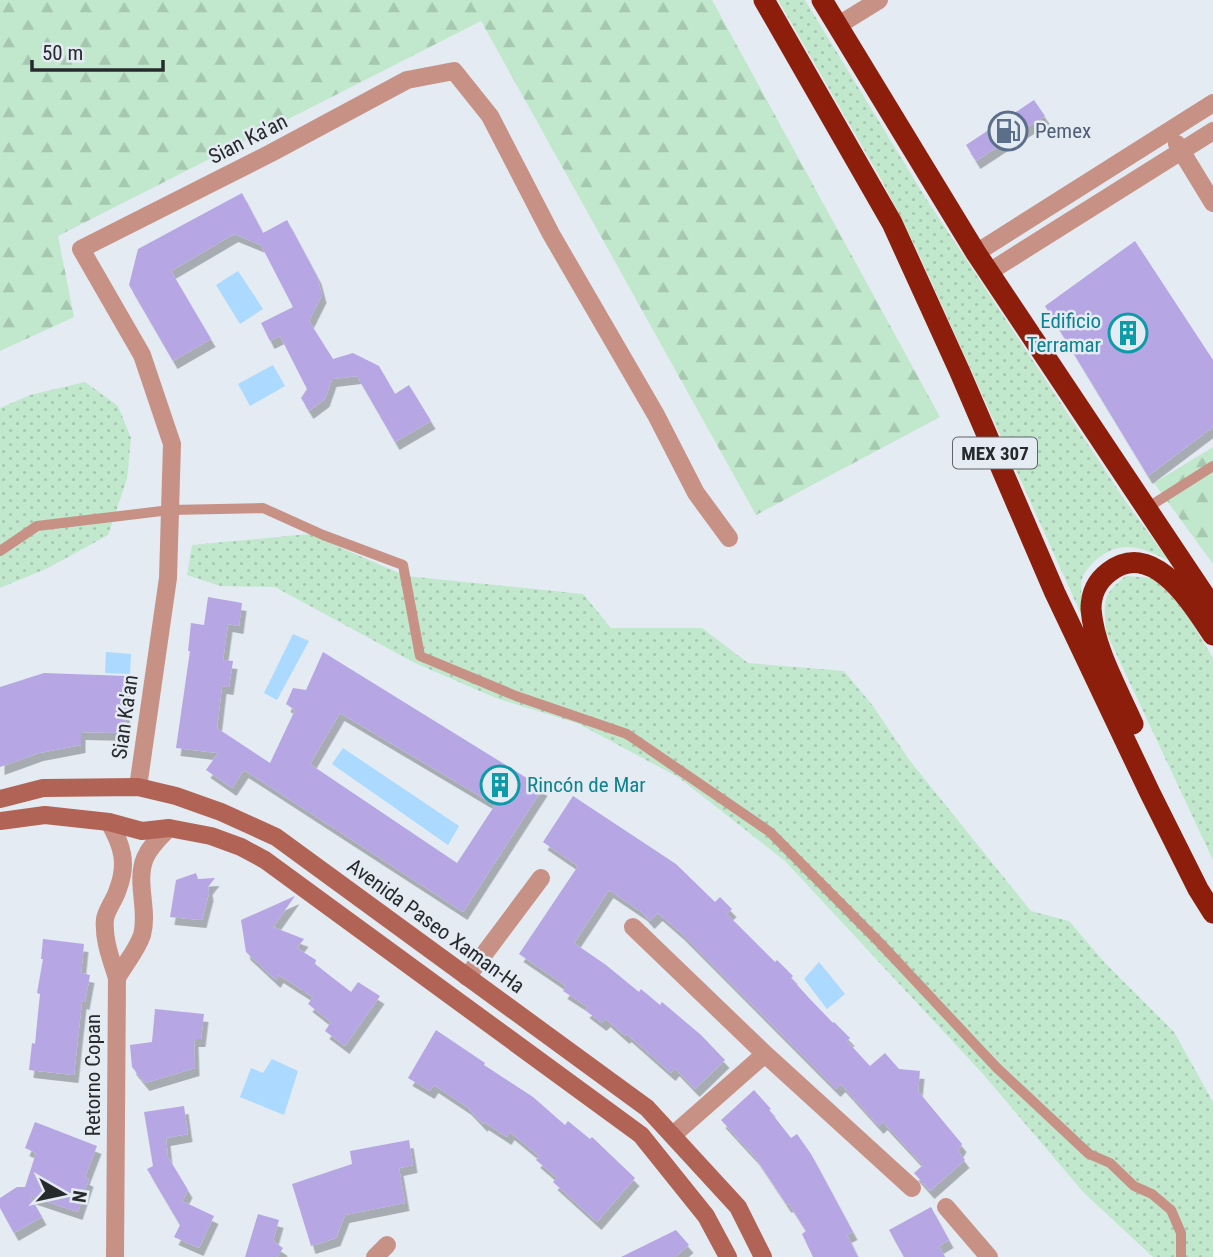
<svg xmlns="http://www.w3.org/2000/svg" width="1213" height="1257" font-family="'Roboto Condensed',sans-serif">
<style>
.grass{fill:url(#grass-dots)}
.forest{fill:url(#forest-firs)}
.water{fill:#abd9ff}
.building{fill:#b6a6e4;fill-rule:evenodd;filter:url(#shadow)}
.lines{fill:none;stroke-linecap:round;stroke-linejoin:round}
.lane{stroke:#c79186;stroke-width:10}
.street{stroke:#c79186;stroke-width:18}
.secondary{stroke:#b16455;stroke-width:18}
.highway{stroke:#8d1e0b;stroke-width:21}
.labels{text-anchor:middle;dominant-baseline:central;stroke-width:5;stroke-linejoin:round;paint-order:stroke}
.shield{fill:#e4ebf3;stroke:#606468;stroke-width:2}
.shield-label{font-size:19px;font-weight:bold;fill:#272a2d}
.service-label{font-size:21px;fill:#4e5e75;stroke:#e4ebf3;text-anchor:start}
.street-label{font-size:21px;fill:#272a2d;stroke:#e4ebf3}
.culture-label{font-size:21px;fill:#0d838f;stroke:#e4ebf3;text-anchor:end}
</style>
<defs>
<pattern id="grass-dots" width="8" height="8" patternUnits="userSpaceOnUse" patternTransform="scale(1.75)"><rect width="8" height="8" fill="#c1e8cd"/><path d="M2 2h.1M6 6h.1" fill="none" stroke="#a6c7b0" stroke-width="1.8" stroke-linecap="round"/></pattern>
<pattern id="forest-firs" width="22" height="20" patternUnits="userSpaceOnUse" patternTransform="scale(1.75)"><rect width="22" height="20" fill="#c1e8cd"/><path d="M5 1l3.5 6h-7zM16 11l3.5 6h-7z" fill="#a6c7b0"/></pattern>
<filter id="shadow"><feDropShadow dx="4.5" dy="8" stdDeviation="0" flood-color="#0004"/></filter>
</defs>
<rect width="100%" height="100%" fill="#e4ebf3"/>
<!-- grass -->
<path class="grass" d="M778 0H805L925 197 1124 499 1168 560C1144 549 1125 539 1101 556 1094 561 1087 568 1083 576 1078 589 1085 602 1081 614L916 248 881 179Z
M85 382 118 406 131 438 127 479 108 535 48 568 0 588V408L30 395Z
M309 534 406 576 583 594 611 628H702L748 663 844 671 873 706 910 761 1031 911 1069 921 1105 963 1174 1032 1213 1102V1257H1153L1084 1193 983 1074 785 861 678 777 579 724 496 698 415 663 275 587 220 586 187 575 192 545Z
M1126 576 1153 578 1163 587 1186 613 1213 658V860L1106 632C1104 603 1101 595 1126 576Z"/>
<!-- forest -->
<path class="forest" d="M0 0H712L940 417 756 515 481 21 58 236 74 317 0 351Z
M1213 447V564L1154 483Z"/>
<!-- water -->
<path class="water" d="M238 271 263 309 240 324 216 285Z
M273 365 285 386 250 406 238 384Z
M293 634 309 641 277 700 264 693Z
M106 652 131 654 130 674 105 673Z
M343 748 459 826 448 845 332 764Z
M819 962 845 994 827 1009 804 979Z
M272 1059 298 1071 284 1115 240 1097 251 1068 263 1073Z"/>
<!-- building -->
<path class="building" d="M1034 100 1045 116 976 161 966 145Z
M242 193 263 233 287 220 317 276 322 295 309 321 333 359 353 353 379 366 395 394 409 385 431 421 395 442 357 376 332 379 325 399 309 411 301 398 307 389 280 336 270 341 261 323 293 307 261 245 234 234 171 271 211 339 173 361 129 285 138 249Z
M1135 241 1213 360V427L1148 476 1045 306Z
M208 597 242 603 239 626 228 624 223 660 233 661 229 687 222 686 217 728 270 763 295 710 286 704 293 688 306 690 323 652 543 788 463 912 244 770 232 788 206 770 218 753 176 748 190 651H188L191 623 204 625ZM340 713 495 805 457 863 310 764Z
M44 673 126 676 125 733 81 732V745L39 753 0 767V687Z
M573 796 676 864 715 902 720 897 732 909 727 914 775 962 777 960 793 976 791 978 809 998 833 1023 834 1022 850 1038 847 1041 870 1066 885 1053 899 1069 920 1071 918 1091 962 1144 958 1151 965 1160 930 1191 914 1173 923 1165 883 1122 879 1126 841 1084 836 1089 680 932 658 913 650 921 643 913 609 890 574 943 606 965 639 992 641 989 660 1005 662 1002 701 1035 725 1060 695 1089 675 1068 671 1073 627 1034 625 1036 606 1019 602 1023 585 1010 588 1007 563 991 566 986 519 954 578 866 543 842Z
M196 873 198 879 215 878 208 887 209 893 202 920 170 917 176 880Z
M295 896 273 927 304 939 297 948 316 960 315 964 351 992 358 982 380 996 345 1046 325 1031 331 1022 308 1004 313 997 279 975 276 980 246 952 241 920Z
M43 939 84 944 81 973 90 975 85 1002 82 1001 74 1075 29 1070 32 1043 35 1044 38 1013 40 994 37 993 43 959H41Z
M155 1009 204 1014 201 1039H194L195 1068 145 1083 132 1067 130 1045 152 1042Z
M436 1030 485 1063 484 1065 533 1097 565 1125 568 1121 590 1139 592 1137 635 1178 597 1222 553 1182 557 1178 536 1160 539 1156 510 1132 507 1137 484 1122 483 1124 467 1107 434 1085 430 1091 408 1078Z
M754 1090 771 1109 769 1110 791 1138 797 1134 811 1154 853 1232 847 1235 858 1257H813L802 1234 806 1231 789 1204 787 1205 755 1157 721 1120Z
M184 1106 188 1134 166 1138 168 1157 188 1190 182 1201 214 1216 199 1248 174 1237 180 1225 147 1169 153 1166 144 1112Z
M35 1122 97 1146 85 1177 89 1179 78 1212 30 1196 42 1217 14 1233 0 1208V1198L17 1187H25L36 1153 25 1148Z
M409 1140 413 1165 399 1168 405 1203 345 1215 336 1238 311 1246 292 1184 352 1164 350 1151Z
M931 1207 949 1240 939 1246 945 1257H904L889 1230Z
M258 1214 279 1220 273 1241 283 1248 277 1257H245Z
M676 1230 689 1245 675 1257H621Z"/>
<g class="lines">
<!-- lane -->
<path class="lane" d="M1147 508 1213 466
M0 551 37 526 170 510 263 508 323 535 403 565 420 656 516 696 627 734 770 832 880 943 996 1067 1089 1154 1110 1163 1134 1186 1152 1194 1171 1210 1181 1233V1257"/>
<!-- street -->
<path class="street" d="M837 26 879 0
M1177 144 1213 203
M976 253 1213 103
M989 272 1213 131
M138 787 168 578 172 444 142 355 81 249 271 153 407 80 454 71 490 116 551 234 656 415 696 493 729 538
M109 822C122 845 128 863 118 889 115 900 107 908 105 919 103 939 111 959 117 978L115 1257
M633 927 765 1054 912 1188
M467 977 541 878
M117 978C125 964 137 950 142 935 149 910 135 882 145 858 150 846 160 837 169 828
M673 1135 765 1054
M946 1207 989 1257
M375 1257 387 1245"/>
<!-- secondary -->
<path class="secondary" d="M0 799 43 788 138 787 176 796 221 812 276 837 647 1108 738 1207 763 1257
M0 821 45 815 109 822 142 831 169 828 211 836 241 847 265 860 641 1135 706 1216 728 1257"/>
<!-- highway -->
<path class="highway" d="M764 0 892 223 959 370 1055 593 1150 793 1198 889 1213 913
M822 0 976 253 1213 608
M1133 724C1117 688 1094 648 1091 609 1091 594 1097 581 1109 572 1153 538 1192 604 1213 635"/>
</g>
<!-- icons -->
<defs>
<symbol id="fuel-ring" viewBox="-11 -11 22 22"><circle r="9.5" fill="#e4ebf3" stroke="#5c6f8a" stroke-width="1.5"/><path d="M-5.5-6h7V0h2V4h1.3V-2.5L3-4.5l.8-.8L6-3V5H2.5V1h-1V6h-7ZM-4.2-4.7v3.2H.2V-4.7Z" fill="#5c6f8a"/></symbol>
<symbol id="building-ring" viewBox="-11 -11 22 22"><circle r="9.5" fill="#e4ebf3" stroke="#0f9aa8" stroke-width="1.5"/><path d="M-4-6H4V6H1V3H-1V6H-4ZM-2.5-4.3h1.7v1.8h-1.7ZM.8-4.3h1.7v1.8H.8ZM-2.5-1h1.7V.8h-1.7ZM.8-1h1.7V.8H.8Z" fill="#0f9aa8"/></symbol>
</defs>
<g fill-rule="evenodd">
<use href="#fuel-ring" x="986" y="109" width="44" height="44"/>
<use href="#building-ring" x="1106" y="311" width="44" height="44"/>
<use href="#building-ring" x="478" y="763" width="44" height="44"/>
</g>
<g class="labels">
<!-- shield labels -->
<rect class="shield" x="953" y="437.5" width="84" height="31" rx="5"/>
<g class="shield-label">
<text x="995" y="453">MEX 307</text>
</g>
<!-- service labels -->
<g class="service-label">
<text x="1035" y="131">Pemex</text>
</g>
<!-- street labels -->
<g class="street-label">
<text transform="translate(248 139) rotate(-27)">Sian Ka'an</text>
<text transform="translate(125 717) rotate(-82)">Sian Ka'an</text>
<text transform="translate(436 926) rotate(36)">Avenida Paseo Xaman-Ha</text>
<text transform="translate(93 1075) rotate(-90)">Retorno Copan</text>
</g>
<!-- culture labels -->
<g class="culture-label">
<text x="1101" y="321">Edificio<tspan x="1101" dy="24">Terramar</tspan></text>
<text x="527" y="785" text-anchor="start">Rincón de Mar</text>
</g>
</g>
<!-- north arrow -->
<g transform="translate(63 1194) rotate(99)" stroke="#e4ebf3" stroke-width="5" paint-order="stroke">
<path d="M0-5L12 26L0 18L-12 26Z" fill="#272a2d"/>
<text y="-10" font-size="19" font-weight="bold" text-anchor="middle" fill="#272a2d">N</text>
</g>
<!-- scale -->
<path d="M32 60v10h131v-10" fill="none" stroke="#272a2d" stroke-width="3.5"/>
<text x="42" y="60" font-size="21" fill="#272a2d" stroke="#e4ebf3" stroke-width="5" paint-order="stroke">50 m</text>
</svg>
